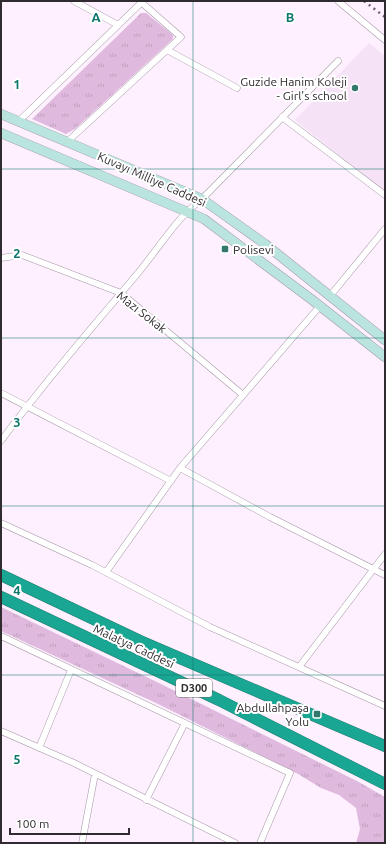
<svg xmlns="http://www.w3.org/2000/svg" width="386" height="844" font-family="Ubuntu,sans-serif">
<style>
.built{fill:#f6e2f6}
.park{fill:url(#park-tufts)}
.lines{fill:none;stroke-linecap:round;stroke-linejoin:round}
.street-casing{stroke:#a497a4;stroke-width:7}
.secondary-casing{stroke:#a497a4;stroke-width:10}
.highway-casing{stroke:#217c71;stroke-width:12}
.street{stroke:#fff;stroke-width:6}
.secondary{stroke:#bae5df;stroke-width:9}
.highway{stroke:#19a794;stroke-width:11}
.rail{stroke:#696269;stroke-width:2.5;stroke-dasharray:2 4;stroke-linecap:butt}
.grid{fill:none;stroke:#0f766e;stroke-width:1;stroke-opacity:0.55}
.poi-dot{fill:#34786d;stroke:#fff;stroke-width:1.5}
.labels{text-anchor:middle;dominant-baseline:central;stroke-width:4;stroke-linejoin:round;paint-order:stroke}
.shield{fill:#fff;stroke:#6e6b6e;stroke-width:1}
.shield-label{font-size:11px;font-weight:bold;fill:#302b30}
.poi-label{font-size:12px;fill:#302b30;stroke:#fff;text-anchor:end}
.street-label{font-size:12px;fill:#302b30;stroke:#fff}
.grid-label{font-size:13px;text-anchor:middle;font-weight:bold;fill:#0f766e;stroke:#fff;stroke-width:4;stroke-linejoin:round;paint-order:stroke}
</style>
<defs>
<pattern id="park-tufts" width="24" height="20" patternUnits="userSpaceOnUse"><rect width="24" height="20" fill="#dfbade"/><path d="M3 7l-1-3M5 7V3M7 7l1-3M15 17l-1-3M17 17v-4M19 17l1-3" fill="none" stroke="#c0a0bf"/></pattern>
</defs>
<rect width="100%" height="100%" fill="#fef0fe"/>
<!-- built -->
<path class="built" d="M369 43 385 56V192L295 120Z"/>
<!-- park -->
<path class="park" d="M141 13H146L173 35V39L75 129 66 134 32 119Z
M1 607 159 683 357 781 385 797V843H356L360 829 356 808 339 795 321 788 298 774 156 703 1 631Z"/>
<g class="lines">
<defs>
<path id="street" d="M74 1 118 25
M338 1 385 40
M167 50 237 88
M282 117 385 195
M19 121 143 1
M67 142 181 37 141 2
M1 258 22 255 121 293 243 395
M330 296 385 229
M1 393 171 481
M1 441C44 382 92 328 138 273 159 248 176 218 202 199L338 61
M180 468 270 517 385 575
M1 523 92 565 210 627 385 706
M106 572 180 468 320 306
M1 636 290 773 260 843
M299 667 385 554
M1 731 74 763 235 843
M39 748 71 670
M146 800 185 723
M82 843 95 774"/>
<path id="secondary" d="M1 114 202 199 265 244 385 340
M1 133 204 219 311 299 385 357"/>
<path id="highway" d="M1 575 140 641 385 746
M1 597 219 700 385 784"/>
</defs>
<!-- street casing -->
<use href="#street" class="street-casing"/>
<!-- secondary casing -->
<use href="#secondary" class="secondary-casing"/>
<!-- highway casing -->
<use href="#highway" class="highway-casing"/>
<!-- street -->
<use href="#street" class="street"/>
<!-- secondary -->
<use href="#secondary" class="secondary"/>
<!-- highway -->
<use href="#highway" class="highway"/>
<!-- rail -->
<path class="rail" d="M364 1 385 17"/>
</g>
<!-- grid -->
<path class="grid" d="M193 1V843M1 169H385M1 338H385M1 506H385M1 675H385"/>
<!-- markers -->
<g class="poi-dot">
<circle cx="355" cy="88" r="4"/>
<rect x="221" y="245" width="8" height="8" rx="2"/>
<rect x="313" y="710" width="8" height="8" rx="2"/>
</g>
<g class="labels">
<!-- shield labels -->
<rect class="shield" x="176" y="679" width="36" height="18" rx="3"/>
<g class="shield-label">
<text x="194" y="688">D300</text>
</g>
<!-- poi labels -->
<g class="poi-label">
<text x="347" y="81">Guzide Hanim Koleji<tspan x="347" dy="14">- Girl's school</tspan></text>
<text x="233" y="249" text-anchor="start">Polisevi</text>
<text x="309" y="707">Abdullahpaşa<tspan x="309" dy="14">Yolu</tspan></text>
</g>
<!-- street labels -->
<g class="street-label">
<text transform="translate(152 179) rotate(24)">Kuvayı Milliye Caddesi</text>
<text transform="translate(142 312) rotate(38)">Mazı Sokak</text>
<text transform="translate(134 646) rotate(25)">Malatya Caddesi</text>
</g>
</g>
<g class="grid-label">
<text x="96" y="22">A</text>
<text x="290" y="22">B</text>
<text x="17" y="89">1</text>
<text x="17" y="258">2</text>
<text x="17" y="427">3</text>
<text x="17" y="595">4</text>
<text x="17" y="764">5</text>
</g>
<!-- border -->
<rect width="386" height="844" fill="none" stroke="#302b30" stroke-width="4"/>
<!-- scale -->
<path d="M10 828v6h119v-6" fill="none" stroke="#302b30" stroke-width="2"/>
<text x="16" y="828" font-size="12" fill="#302b30" stroke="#ffffff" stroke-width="3" paint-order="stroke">100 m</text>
</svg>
